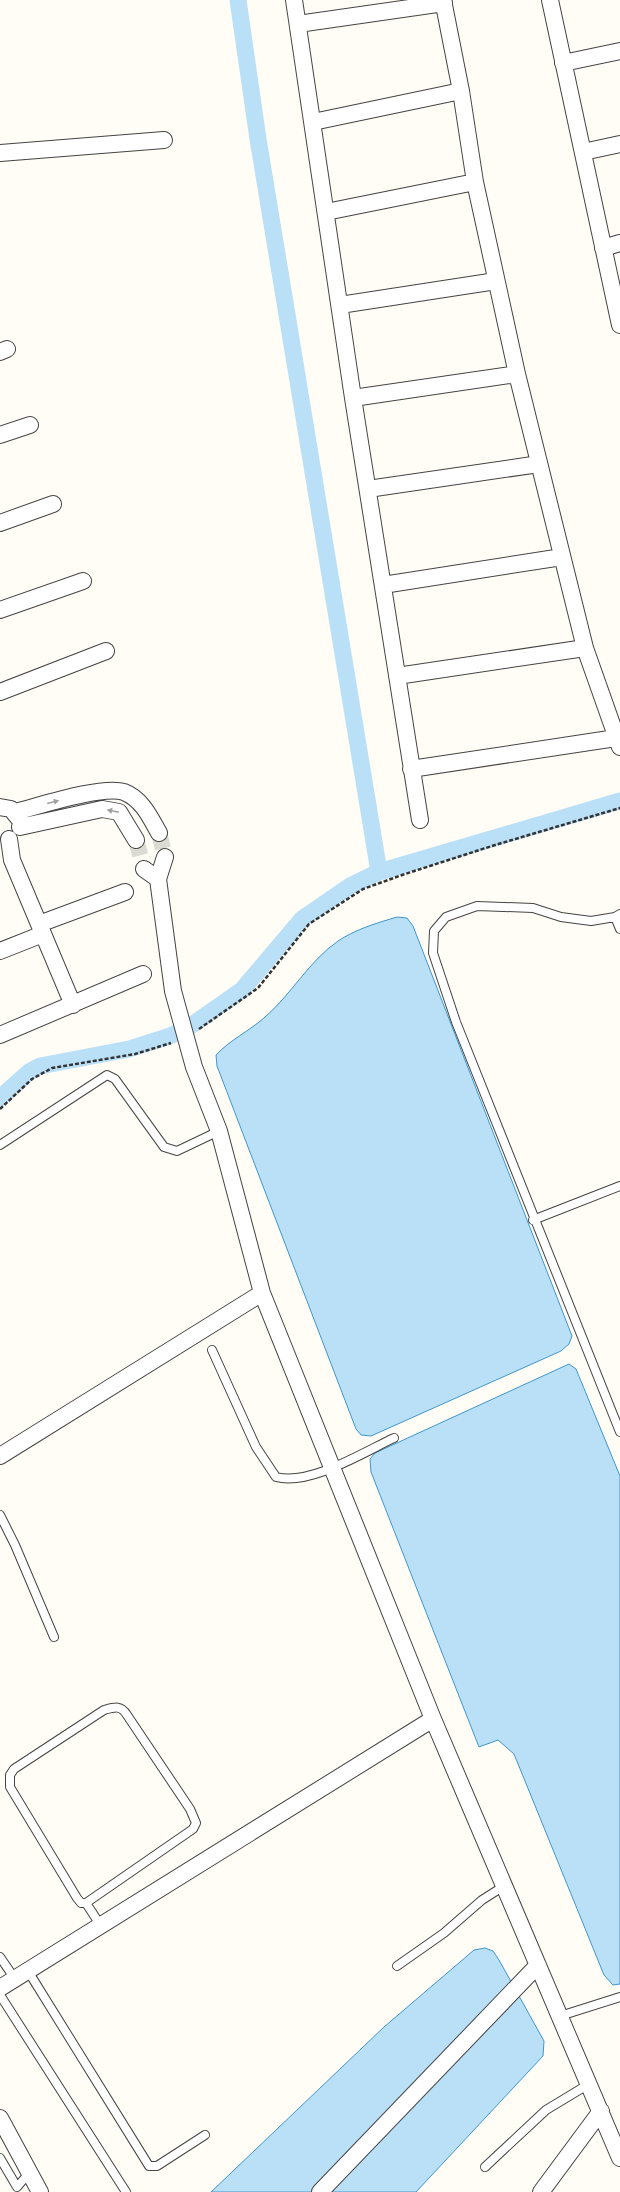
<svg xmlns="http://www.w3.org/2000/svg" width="620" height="2192" font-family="'Roboto Serif',serif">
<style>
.water{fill:#b9e0f7;stroke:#3f96cf}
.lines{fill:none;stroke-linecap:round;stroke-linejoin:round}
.canal{stroke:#b9e0f7;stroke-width:17}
.minor-tunnel{stroke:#dbdad3;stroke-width:16;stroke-dasharray:16 8;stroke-linecap:butt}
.service-casing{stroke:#444;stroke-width:10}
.minor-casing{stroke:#444;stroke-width:18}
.path{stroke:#333;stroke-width:2.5;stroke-dasharray:4 2;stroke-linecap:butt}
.service{stroke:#fff;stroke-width:8}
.minor{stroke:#fff;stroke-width:16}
.oneway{fill:#a0a0a0}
</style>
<rect width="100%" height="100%" fill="#fffdf5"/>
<!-- water -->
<path class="water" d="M397 917 407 918 413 926 572 1336 569 1344 561 1351 371 1436 361 1435 356 1429 217 1066 216 1055C230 1040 249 1031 264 1018 291 995 309 961 338 941 356 929 377 923 397 917Z
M569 1364 576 1369 620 1476V1984L613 1985 604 1975 514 1754 498 1740 479 1747 371 1472 370 1459 375 1453Z
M485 1948 493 1951 499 1960 544 2041 543 2056 416 2192H211L384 2027 474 1950Z"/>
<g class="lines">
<!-- canal -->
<path class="canal" d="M238 0 258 139 379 872
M0 1098 29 1072 40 1066 129 1049 170 1036 192 1025 242 990 302 919 350 886 379 872 620 801"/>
<!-- minor-tunnel -->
<path class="minor-tunnel" d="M159 833 165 857
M136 840 144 869"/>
<defs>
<path id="service" d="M620 914 615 917 591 921 561 917 533 908 477 906 446 917 434 931 433 953 456 1022 620 1432
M615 917 620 929
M0 1145 107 1075 115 1079 164 1147 177 1151 219 1131
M533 1220 620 1186
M212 1350 256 1447 276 1477C310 1486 364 1452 394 1438
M0 1515 15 1545 54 1637
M86 1903 193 1829 196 1823 190 1809 127 1715C121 1705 115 1707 104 1710L14 1769 10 1775V1787L77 1898 81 1903H86L101 1926
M0 1957 15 1979
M397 1966 444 1933 482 1900 504 1886
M28 1971 149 2166H157L205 2135
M0 1995 126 2192
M560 2016 620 1997
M0 2158 17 2187 30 2172
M485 2167 546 2110 589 2084"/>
<path id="minor" d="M294 0 353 398 420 820
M443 0 461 91 475 182 517 374 585 648 620 747
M550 0 620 325
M298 24 444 3
M563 63 620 51
M313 122 461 91
M583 152 620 144
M0 153 164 140
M326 212 475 182
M603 248 620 243
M340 305 496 281
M0 352 7 349
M353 398 517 374
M0 435 30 425
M368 489 539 464
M0 523 53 504
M383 585 562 557
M0 610 83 581
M397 676 585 648
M0 692 106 651
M411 769 616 738
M0 807 11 809 20 820
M15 812C39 806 102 785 124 792 142 799 150 817 159 833
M20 827 102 809 119 812 136 840
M9 839 12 860 73 1005
M165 857 158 879 173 991 194 1067 219 1131 262 1293 433 1719 620 2158
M144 869 158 879
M39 924 125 892
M0 951 43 934
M0 1035 143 974
M0 1456 262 1293
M0 1988 433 1719
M0 2118 40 2192
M320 2192 538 1965
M541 2192 601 2111"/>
</defs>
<!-- service casing -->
<use href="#service" class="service-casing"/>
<!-- minor casing -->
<use href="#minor" class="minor-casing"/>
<!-- path -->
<path class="path" d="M199 1029 258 988 309 924 363 889 402 875 495 845 620 808
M0 1109 32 1079 52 1068 135 1054 171 1043"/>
<!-- service -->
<use href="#service" class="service"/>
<!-- minor -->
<use href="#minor" class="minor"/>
</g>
<!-- one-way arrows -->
<defs><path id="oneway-solid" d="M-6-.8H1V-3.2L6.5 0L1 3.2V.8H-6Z"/></defs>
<g class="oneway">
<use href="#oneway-solid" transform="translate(53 802) rotate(-14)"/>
<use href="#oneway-solid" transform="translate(113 811) rotate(-168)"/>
</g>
</svg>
